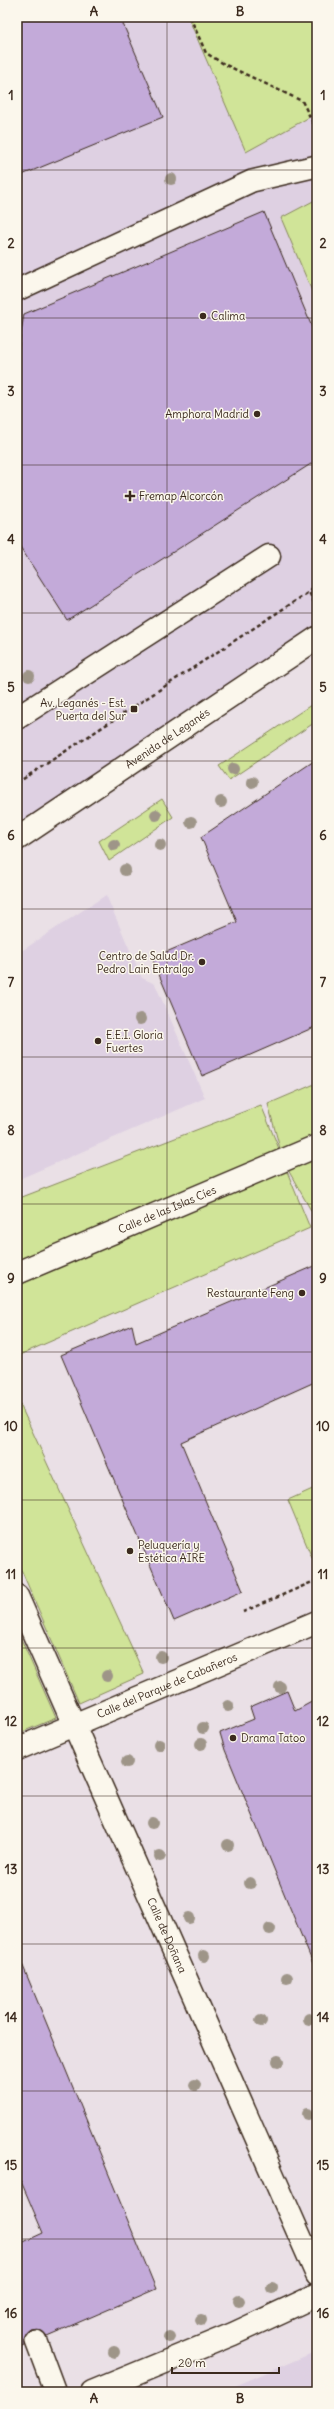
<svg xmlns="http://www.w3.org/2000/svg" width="334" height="2409" font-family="Delius,sans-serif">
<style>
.built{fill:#ded0e2}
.green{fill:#d0e498;stroke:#86875b}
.building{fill:#c3aad9;stroke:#3b2a1e}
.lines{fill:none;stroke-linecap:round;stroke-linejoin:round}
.lane-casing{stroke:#3b2a1e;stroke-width:24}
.street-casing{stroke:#3b2a1e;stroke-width:25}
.secondary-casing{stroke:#3b2a1e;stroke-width:25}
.path{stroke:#3b2a1e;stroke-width:2.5;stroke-dasharray:4 3;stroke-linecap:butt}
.lane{stroke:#fbf7ec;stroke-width:21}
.street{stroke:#fbf7ec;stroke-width:22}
.secondary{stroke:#fbf7ec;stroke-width:22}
.tree{fill:#9e9588}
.grid{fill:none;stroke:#3b2a1e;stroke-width:1;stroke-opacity:0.55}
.poi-dot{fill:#3b2a1e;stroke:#fbf7ec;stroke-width:1.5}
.labels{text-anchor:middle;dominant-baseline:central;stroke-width:3;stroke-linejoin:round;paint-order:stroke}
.poi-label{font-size:11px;fill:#3b2a1e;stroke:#fbf7ec;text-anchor:start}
.street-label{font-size:11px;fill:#3b2a1e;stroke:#fbf7ec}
.neatline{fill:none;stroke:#3b2a1e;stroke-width:1.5}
.grid-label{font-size:13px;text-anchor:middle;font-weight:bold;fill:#3b2a1e}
</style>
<rect width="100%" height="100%" fill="#eae0e6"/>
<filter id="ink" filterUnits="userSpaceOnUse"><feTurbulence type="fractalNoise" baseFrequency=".025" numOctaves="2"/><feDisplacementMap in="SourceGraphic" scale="8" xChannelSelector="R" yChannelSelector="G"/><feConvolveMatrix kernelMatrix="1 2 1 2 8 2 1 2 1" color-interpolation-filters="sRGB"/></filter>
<g filter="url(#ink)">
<!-- built -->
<path class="built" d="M17 17H284L317 79V645L17 838Z
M106 895 142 978 155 984 205 1098 17 1180V954Z
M317 2351V2392H221Z"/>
<!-- green -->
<path class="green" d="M188 17H317V113L246 152Z
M317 199V303L281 218Z
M317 701V721L229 780 219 766Z
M162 799 173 817 109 861 99 841Z
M317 1083V1221L283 1161 17 1273V1199L261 1105 282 1156 268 1104Z
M286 1169 310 1228 17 1356V1286Z
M17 1398 144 1674 79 1703 17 1560Z
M317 1487V1556L312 1558 288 1500Z
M17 1630 56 1718 17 1734Z"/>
<!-- building -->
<path class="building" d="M17 17H120L163 117 17 177Z
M264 212 317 339V460L67 620 17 542V359L24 314Z
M317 759V1026L202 1076 152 958 237 922 201 837Z
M317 1265V1381L181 1442 243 1591 174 1621 61 1355 132 1325 136 1343Z
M287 1691 295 1711 317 1699 316 1971 225 1750 220 1733 254 1719 250 1707Z
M18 1954 156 2289 47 2336 38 2329 31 2330 24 2339 25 2346 17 2349V2245L43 2233 17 2172Z"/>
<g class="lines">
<defs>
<path id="lane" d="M17 290 252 181 317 166
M36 2341 55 2392"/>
<g id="street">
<path d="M17 718 269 556"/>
<path id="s1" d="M17 1273 317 1146"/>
<path id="s2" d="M17 1596 317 2275"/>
<path id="s3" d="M17 1749 317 1622"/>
<path d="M92 2392 233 2334 317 2295"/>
</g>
<g id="secondary">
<path id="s4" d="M17 839 317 638"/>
</g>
</defs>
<!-- lane casing -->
<use href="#lane" class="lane-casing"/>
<!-- street casing -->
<use href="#street" class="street-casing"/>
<!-- secondary casing -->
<use href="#secondary" class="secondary-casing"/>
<!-- path -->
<path class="path" d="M190 17 206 53 224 64 302 101 317 131
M317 582 309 592 317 608
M17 783 309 592
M243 1612 317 1580"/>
<!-- lane -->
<use href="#lane" class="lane"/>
<!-- street -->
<use href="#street" class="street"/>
<!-- secondary -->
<use href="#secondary" class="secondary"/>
</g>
<!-- trees -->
<g class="tree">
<circle cx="171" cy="179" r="6"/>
<circle cx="29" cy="676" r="6"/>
<circle cx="233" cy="769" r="6"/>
<circle cx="252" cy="782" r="6"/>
<circle cx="221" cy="802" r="6"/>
<circle cx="156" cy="815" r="6"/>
<circle cx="191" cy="822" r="6"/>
<circle cx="114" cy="845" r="6"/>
<circle cx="160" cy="845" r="6"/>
<circle cx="125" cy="870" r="6"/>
<circle cx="140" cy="1019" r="6"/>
<circle cx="161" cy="1657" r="6"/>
<circle cx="107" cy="1676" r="6"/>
<circle cx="280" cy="1687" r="6"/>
<circle cx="228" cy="1706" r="6"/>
<circle cx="203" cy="1728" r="6"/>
<circle cx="201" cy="1744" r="6"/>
<circle cx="159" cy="1745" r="6"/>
<circle cx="127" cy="1762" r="6"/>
<circle cx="152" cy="1823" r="6"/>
<circle cx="228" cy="1845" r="6"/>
<circle cx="160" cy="1856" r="6"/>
<circle cx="250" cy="1883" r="6"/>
<circle cx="189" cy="1918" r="6"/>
<circle cx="270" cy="1929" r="6"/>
<circle cx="204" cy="1956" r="6"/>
<circle cx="287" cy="1978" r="6"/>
<circle cx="309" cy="2019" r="6"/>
<circle cx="261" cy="2021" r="6"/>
<circle cx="278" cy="2061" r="6"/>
<circle cx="195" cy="2085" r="6"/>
<circle cx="308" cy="2114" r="6"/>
<circle cx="272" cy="2288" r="6"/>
<circle cx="239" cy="2301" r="6"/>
<circle cx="201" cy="2320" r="6"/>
<circle cx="169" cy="2337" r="6"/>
<circle cx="114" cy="2352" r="6"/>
</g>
</g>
<!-- grid -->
<path class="grid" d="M167 17V2392M17 170H317M17 318H317M17 465H317M17 613H317M17 761H317M17 909H317M17 1057H317M17 1204H317M17 1352H317M17 1500H317M17 1648H317M17 1796H317M17 1944H317M17 2091H317M17 2239H317"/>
<!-- markers -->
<g class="poi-dot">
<circle cx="203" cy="316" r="4"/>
<circle cx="257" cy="414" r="4"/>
<path d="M128 490h4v4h4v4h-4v4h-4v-4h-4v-4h4z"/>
<rect x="130" y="705" width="8" height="8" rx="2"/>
<circle cx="202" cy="962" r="4"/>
<circle cx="98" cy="1041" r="4"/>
<circle cx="302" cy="1293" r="4"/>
<circle cx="130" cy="1551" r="4"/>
<circle cx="233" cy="1738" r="4"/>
</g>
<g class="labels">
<!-- poi labels -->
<g class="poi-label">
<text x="211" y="316">Calima</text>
<text x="249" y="414" text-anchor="end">Amphora Madrid</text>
<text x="139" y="496">Fremap Alcorcón</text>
<text x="126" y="703" text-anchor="end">Av. Leganés - Est.<tspan x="126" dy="13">Puerta del Sur</tspan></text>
<text x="194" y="956" text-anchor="end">Centro de Salud Dr.<tspan x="194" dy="13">Pedro Lain Entralgo</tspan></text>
<text x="106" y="1035">E.E.I. Gloria<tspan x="106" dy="13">Fuertes</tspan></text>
<text x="294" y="1293" text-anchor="end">Restaurante Feng</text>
<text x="138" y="1545">Peluquería y<tspan x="138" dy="13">Estética AIRE</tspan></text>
<text x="241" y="1738">Drama Tatoo</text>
</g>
<!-- street labels -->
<g class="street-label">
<text stroke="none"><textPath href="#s4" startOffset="181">Avenida de Leganés</textPath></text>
<text stroke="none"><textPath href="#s1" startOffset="163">Calle de las Islas Cíes</textPath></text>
<text stroke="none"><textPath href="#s3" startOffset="163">Calle del Parque de Cabañeros</textPath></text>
<text stroke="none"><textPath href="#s2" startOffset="371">Calle de Doñana</textPath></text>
</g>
</g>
<!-- margin -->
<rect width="334" height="2409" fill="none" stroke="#fbf7ec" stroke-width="44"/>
<!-- scale -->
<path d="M172 2367v6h107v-6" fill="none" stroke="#3b2a1e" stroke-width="2"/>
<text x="178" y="2367" font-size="12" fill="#3b2a1e" stroke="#fbf7ec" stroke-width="3" paint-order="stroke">20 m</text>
<rect x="22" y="22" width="290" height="2365" class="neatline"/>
<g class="grid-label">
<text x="94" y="16">A</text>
<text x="240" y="16">B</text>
<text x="11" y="100">1</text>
<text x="323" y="100">1</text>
<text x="11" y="248">2</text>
<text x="323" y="248">2</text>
<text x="11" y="396">3</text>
<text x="323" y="396">3</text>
<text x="11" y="544">4</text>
<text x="323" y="544">4</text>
<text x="11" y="692">5</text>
<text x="323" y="692">5</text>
<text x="11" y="840">6</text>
<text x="323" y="840">6</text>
<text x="11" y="987">7</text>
<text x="323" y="987">7</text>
<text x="11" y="1135">8</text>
<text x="323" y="1135">8</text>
<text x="11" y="1283">9</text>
<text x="323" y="1283">9</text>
<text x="11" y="1431">10</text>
<text x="323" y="1431">10</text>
<text x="11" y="1579">11</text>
<text x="323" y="1579">11</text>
<text x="11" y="1726">12</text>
<text x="323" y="1726">12</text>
<text x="11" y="1874">13</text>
<text x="323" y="1874">13</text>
<text x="11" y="2022">14</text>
<text x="323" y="2022">14</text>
<text x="11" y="2170">15</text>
<text x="323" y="2170">15</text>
<text x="11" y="2318">16</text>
<text x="323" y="2318">16</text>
<text x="94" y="2403">A</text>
<text x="240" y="2403">B</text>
</g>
</svg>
